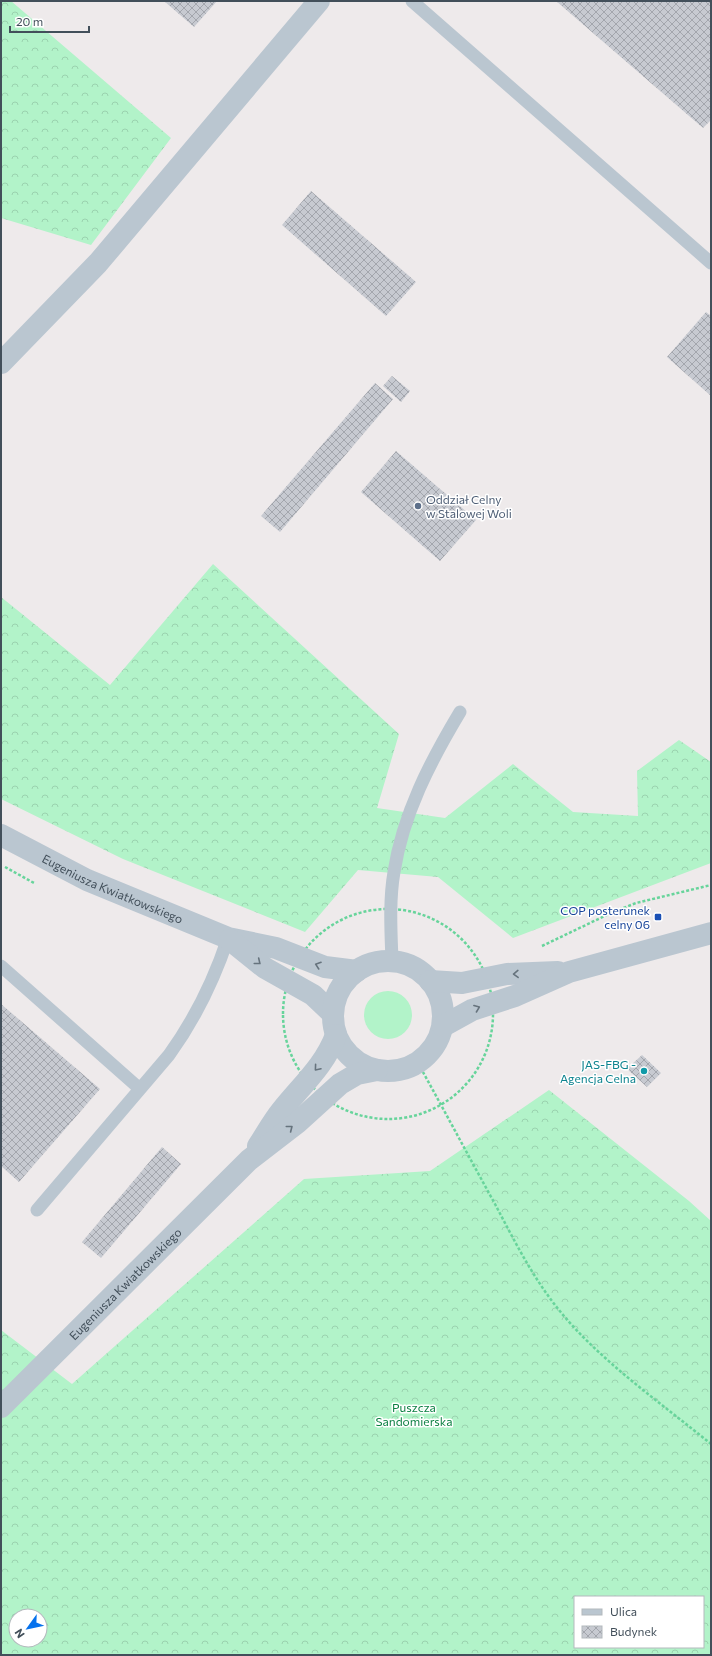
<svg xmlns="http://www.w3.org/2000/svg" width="712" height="1656" font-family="Commissioner,sans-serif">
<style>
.green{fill:#b2f3c9}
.forest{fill:url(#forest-crowns);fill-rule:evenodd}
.building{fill:url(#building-cross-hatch)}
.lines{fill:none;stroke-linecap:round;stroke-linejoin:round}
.path{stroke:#67d49b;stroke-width:2.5;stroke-dasharray:3 2;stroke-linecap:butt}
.service{stroke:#bac6d0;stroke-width:13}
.minor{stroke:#bac6d0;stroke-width:22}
.tertiary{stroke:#bac6d0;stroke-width:22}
.oneway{stroke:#66737d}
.service-dot{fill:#5c6f8a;stroke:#fff;stroke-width:1.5}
.transit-dot{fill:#1a4fb4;stroke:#fff;stroke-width:1.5}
.culture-dot{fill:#0f9aa8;stroke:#fff;stroke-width:1.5}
.labels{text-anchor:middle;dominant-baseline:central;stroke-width:3;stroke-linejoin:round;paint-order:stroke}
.service-label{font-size:12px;fill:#4e5e75;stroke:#fff;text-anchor:start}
.street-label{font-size:12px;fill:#424f5a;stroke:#fff}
.transit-label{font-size:12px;fill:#164399;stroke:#fff;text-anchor:end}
.culture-label{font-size:12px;fill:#0d838f;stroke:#fff;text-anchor:end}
.park-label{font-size:12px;fill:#0d8143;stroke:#fff}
</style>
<defs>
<pattern id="forest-crowns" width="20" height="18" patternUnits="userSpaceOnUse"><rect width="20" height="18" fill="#b2f3c9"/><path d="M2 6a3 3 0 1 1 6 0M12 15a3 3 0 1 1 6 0" fill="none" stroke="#9ad2af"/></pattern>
<pattern id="building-cross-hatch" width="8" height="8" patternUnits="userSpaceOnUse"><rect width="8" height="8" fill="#c7cad1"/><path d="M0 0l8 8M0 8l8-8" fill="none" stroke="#a3a6ad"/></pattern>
</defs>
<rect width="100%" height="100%" fill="#eeeaeb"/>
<!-- green -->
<path class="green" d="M364 1015a24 24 0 1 1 48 0a24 24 0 1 1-48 0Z"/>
<!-- forest -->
<path class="forest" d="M1 1H11L171 138 91 245 1 218Z
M213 564 399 734 377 808 445 818 513 764 573 812 638 816 637 771 679 740 711 762V863L513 938 438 877 358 870 305 932 123 859 1 799V597L110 685Z
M549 1090 689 1201 711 1221V1655H1V1330L72 1384 304 1179 430 1171ZM575 1597H703V1647H575ZM16 1616H40V1640H16Z"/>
<!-- building -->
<path class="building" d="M164 1H217L194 27Z
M556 1H711V120L703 128Z
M311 191 416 282 386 316 282 225Z
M706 312 711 316V396L667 357Z
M392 376 410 391 401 402 383 386Z
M375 383 393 399 280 532 261 516Z
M396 451 476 520 440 561 361 492Z
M1 1004 100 1089 19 1182 1 1166Z
M642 1055 661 1073 647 1087 627 1069Z
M162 1147 181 1164 101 1258 82 1242Z"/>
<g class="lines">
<!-- path -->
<path class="path" d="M5 867 34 883
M283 1014a105 105 0 1 1 210 0a105 105 0 1 1-210 0Z
M542 946 613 912 636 903 711 885
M418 1063C444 1110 469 1157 495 1204 514 1240 533 1278 559 1310 599 1360 661 1403 711 1444"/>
<!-- service -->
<path class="service" d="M412 1 711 263
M392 961C391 932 389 901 394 872 403 814 430 762 460 712
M1 966 140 1089
M37 1210 169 1055C195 1019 214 980 228 938"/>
<!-- minor -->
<path class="minor" d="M1 363 98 263 319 1"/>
<!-- tertiary -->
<g class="tertiary">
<path id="s1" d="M1 835 87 880 228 938 276 948 325 967 357 971"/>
<path d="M230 940 265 968 313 995 333 1014"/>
<circle cx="388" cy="1016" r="55"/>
<path d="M430 981 462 983 507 974 558 972"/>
<path d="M443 1026 472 1010 515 996 569 972 711 933"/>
<path d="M258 1146C266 1134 273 1121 282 1110 302 1085 325 1065 336 1035"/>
<path id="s2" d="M1 1407 249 1160 297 1123 340 1084 357 1074 377 1070"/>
</g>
</g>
<!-- one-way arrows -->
<defs><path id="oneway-chevron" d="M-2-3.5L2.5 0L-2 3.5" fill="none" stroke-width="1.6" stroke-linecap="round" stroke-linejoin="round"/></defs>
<g class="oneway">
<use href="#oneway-chevron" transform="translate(258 962) rotate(39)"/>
<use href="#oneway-chevron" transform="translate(318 965) rotate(-161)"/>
<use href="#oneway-chevron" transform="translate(516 974) rotate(178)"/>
<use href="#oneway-chevron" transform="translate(477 1008) rotate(-21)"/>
<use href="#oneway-chevron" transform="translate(317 1068) rotate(130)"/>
<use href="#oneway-chevron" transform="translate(290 1128) rotate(-38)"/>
</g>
<!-- markers -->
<circle class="service-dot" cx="418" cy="506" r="4"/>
<rect class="transit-dot" x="654" y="913" width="8" height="8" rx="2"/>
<circle class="culture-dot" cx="644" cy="1071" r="4"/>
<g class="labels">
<!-- service labels -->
<g class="service-label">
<text x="426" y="499">Oddział Celny<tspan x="426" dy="14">w Stalowej Woli</tspan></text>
</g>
<!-- street labels -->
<g class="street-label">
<text stroke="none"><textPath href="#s1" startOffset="124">Eugeniusza Kwiatkowskiego</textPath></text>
<text stroke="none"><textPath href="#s2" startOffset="175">Eugeniusza Kwiatkowskiego</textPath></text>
</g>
<!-- transit labels -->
<g class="transit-label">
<text x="650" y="910">COP posterunek<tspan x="650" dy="14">celny 06</tspan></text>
</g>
<!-- culture labels -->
<g class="culture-label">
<text x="636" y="1064">JAS-FBG -<tspan x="636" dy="14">Agencja Celna</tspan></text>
</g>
<!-- park labels -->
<g class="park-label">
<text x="414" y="1407">Puszcza<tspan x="414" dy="14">Sandomierska</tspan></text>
</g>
</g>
<!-- border -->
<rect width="712" height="1656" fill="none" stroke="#424f5a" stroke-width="4"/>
<!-- legend -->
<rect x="574" y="1596" width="130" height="52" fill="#ffffff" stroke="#b3b9bd"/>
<rect x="582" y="1609" width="20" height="6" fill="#bac6d0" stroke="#b3b9bd"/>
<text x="610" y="1616" font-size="12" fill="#424f5a">Ulica</text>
<rect x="582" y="1626" width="20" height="12" fill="url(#building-cross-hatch)" stroke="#b3b9bd"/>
<text x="610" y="1636" font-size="12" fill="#424f5a">Budynek</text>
<!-- north arrow -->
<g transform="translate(28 1628) rotate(237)"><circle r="19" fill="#ffffff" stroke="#b3b9bd"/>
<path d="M0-3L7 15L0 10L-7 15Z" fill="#0672ed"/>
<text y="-6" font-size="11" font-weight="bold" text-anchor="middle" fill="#424f5a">N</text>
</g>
<!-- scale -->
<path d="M10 26v6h79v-6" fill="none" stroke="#424f5a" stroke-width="2"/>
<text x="16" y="26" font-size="12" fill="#424f5a" stroke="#ffffff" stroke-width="3" paint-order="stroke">20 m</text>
</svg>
